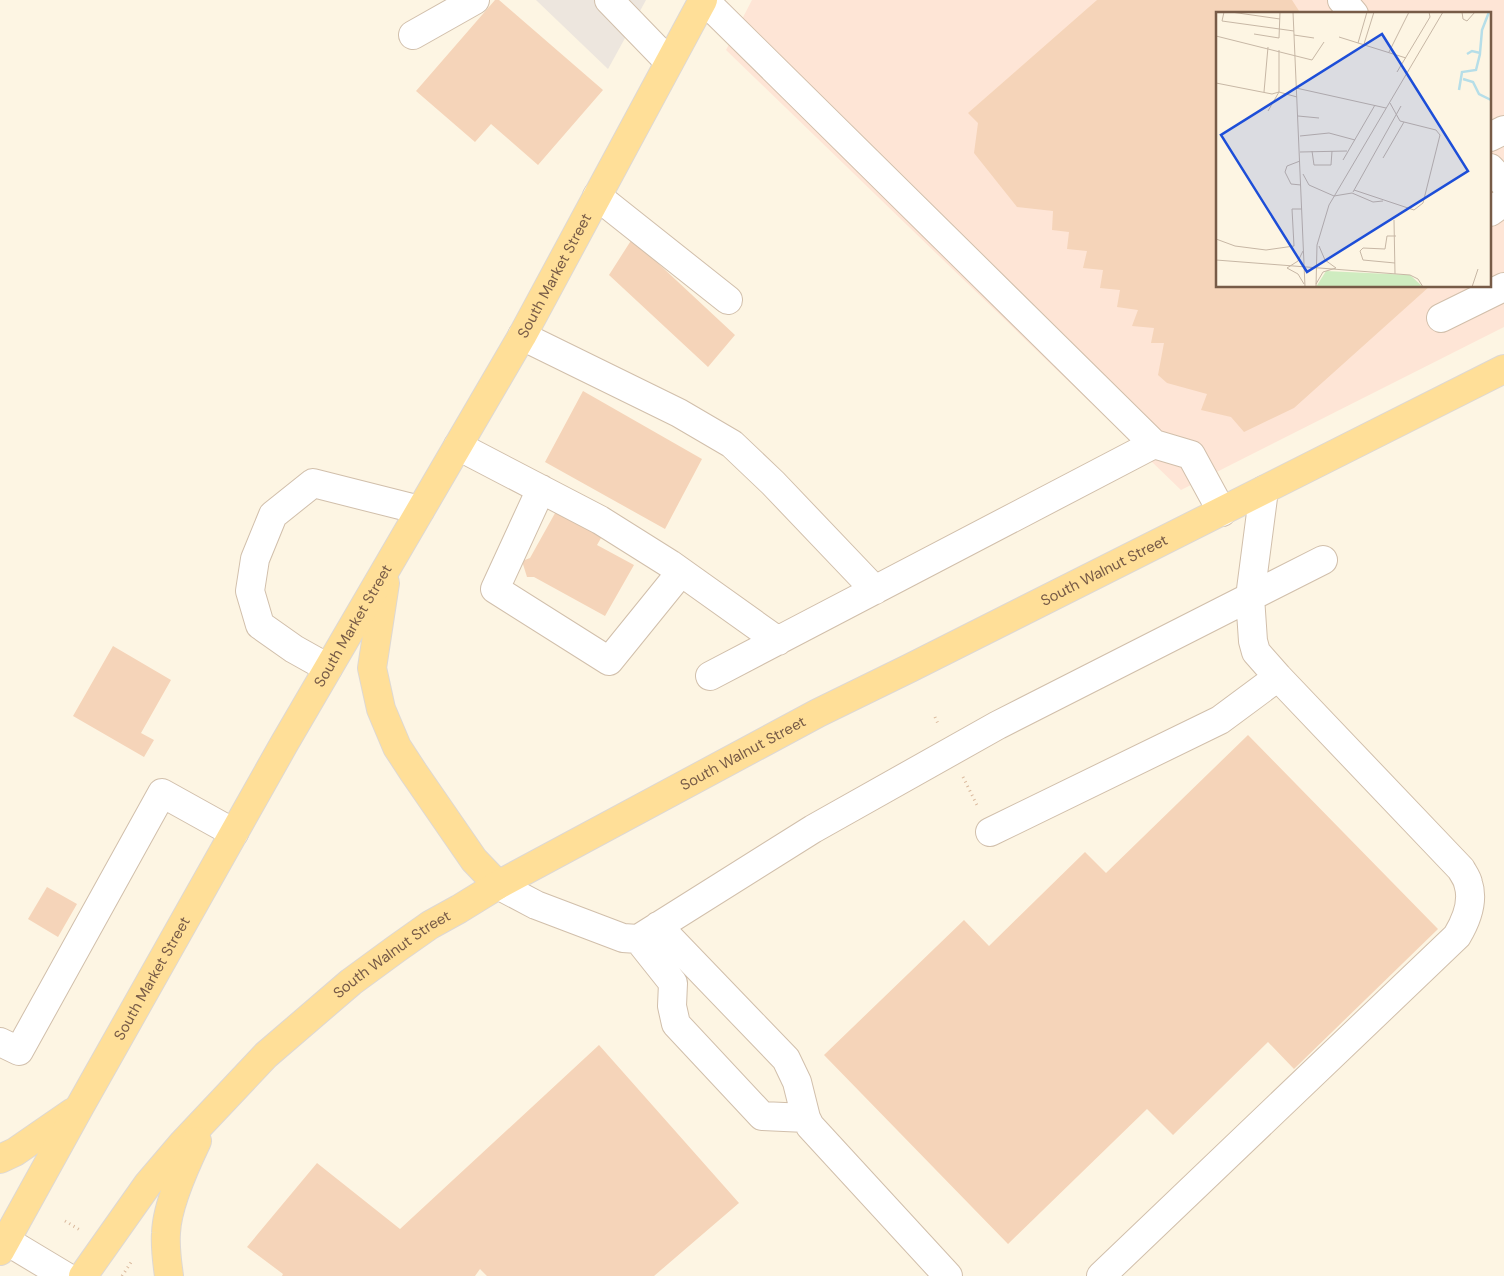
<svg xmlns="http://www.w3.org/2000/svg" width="1504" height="1276" font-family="'DM Sans',sans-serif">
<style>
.commercial{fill:#fee5d6;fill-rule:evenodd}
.industrial{fill:#ede6de}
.building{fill:#f5d4b9}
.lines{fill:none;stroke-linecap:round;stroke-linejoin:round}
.minor-casing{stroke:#d1bfab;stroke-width:30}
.major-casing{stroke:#ded8d3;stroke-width:30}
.path{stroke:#d9b89c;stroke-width:3;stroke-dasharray:1 4;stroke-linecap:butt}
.minor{stroke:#fff;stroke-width:28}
.major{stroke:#ffdf98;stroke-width:28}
.labels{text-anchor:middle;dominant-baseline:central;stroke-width:4;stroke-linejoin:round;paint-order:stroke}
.street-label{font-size:15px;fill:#775b47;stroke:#fff8ea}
.inset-river{fill:none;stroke:#b6dee8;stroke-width:2.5}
.inset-road{fill:none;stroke:#c7b7a5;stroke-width:1}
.view{fill:#1d4ed8;fill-opacity:0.15;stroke:#1d4ed8;stroke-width:2.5}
.inset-edge{fill:none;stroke:#775b47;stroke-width:2.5}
</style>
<rect width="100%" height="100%" fill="#fdf5e3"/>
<!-- commercial -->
<path class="commercial" d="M752 0H1504V327L1181 490 726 50ZM1218 14H1490V286H1218Z"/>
<!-- industrial -->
<path class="industrial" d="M536 0H646L608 69Z"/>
<!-- building -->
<path class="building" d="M495 0H499L603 90 538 165 491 124 475 142 416 91Z
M1097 0H1292L1301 14H1218V286H1430L1294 408 1244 432 1231 417 1201 410 1207 394 1167 383 1158 375 1164 343H1151L1154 328 1132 326 1138 310 1117 307 1120 290 1100 288 1103 270 1083 268 1087 251 1067 249 1069 232 1052 230 1053 211 1017 207 974 153 978 123 968 113Z
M632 239 735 335 708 367 609 275Z
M583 391 702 459 665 529 545 462Z
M559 506 605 531 597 545 634 565 605 616 534 577H527L522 561 530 558Z
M113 646 171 680 141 733 154 740 144 757 73 716Z
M1248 735 1438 929 1294 1069 1268 1042 1173 1135 1147 1109 1008 1244 824 1055 964 920 989 946 1085 852 1106 873Z
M47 887 77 904 58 937 28 919Z
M599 1045 739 1203 654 1276H487L480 1269 475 1276H282L283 1274 247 1247 317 1163 400 1229Z"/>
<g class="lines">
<defs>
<path id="minor" d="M609 0 669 62
M704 0 1154 444 1191 455 1222 512
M1342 0 1354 14
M413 35 475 0
M1490 137 1504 130
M1490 168 1504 183
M597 196 728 300
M1490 212 1504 202
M1441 318 1504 287
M522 336 679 413 732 444 773 483 875 590
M458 446 600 520 670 564 778 641
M541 489 495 589 609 661 681 572
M328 668 294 649 260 625 250 591 255 559 273 515 313 483 420 510
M710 676 1154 444
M990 832 1220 720 1278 677
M498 885 536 905 623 938 638 939 813 829 998 725 1323 560
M658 926 786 1059 797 1082 806 1118 810 1126 948 1276
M638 939 673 983 672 1006 676 1024 762 1116 806 1118
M0 1042 19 1051 162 793 234 833
M0 1237 65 1276
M1101 1276 1457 936C1466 921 1474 901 1468 883 1467 878 1463 873 1461 869L1278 677 1256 652 1253 641 1250 597 1264 490"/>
<g id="major">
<path d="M385 583 372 668 381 709 397 747 414 773 474 860 498 885"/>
<path d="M0 1159 15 1152 73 1112"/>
<path id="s1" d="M0 1251 79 1108 284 744 522 336 703 0"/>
<path id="s2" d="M83 1276 148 1184 183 1143 266 1055 351 982 396 949 430 925 459 909 498 885 818 713 910 668 1504 369"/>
<path d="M169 1276C167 1262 165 1247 166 1233 167 1205 185 1166 197 1141"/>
</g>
</defs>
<!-- minor casing -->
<use href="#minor" class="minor-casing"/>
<!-- major casing -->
<use href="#major" class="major-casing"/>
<!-- path -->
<path class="path" d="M935 717 939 726
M963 777 978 807
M65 1221 80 1230
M122 1276 132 1261"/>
<!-- minor -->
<use href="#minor" class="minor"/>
<!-- major -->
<use href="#major" class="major"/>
</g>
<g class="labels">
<!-- street labels -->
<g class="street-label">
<text stroke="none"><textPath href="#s1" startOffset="1122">South Market Street</textPath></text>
<text stroke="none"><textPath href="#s2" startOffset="1259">South Walnut Street</textPath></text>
<text stroke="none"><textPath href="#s1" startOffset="718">South Market Street</textPath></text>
<text stroke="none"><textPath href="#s2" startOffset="854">South Walnut Street</textPath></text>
<text stroke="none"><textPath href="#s2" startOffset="449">South Walnut Street</textPath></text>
<text stroke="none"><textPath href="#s1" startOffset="312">South Market Street</textPath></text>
</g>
</g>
<!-- overview -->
<g transform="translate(1216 12)">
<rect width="275" height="275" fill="#fdf5e3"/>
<path d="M110 259 194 263 207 275H100Z" fill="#cfecc0"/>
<path class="inset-river" d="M251 42 256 39 264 41 266 18 273 0M247 67 257 70 263 82 275 88M243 78 246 60 260 58 264 42"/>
<path class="inset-road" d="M8 0 6 9 78 19M15 0 64 7M77 0 89 275M246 0 247 7 251 9 259 0M38 22 63 26 64 0M78 23 98 26M0 24 96 48 108 30M123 25 190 46M142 31 151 0M148 32 158 0M63 38V80L81 85M173 40 193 0M181 60 214 5 213 0M0 71 56 82 63 80M80 76 170 96M48 80 52 35M52 99 63 80M82 104 103 106M84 124 113 121 139 128M96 139 98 153H115L116 139M84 140 131 139M167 146 188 110M127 148 159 93M84 149 71 154 69 160 75 172 85 173M87 162 93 173 118 184M138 178 198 198 207 191 224 123 220 118 184 109 174 91M137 180 185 94M118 184 136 181 157 190 167 189M178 208 179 262M0 227 19 234 50 238 78 234 76 197H86M103 234 109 248 120 256M0 248 194 263 202 267 207 275M179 251 147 248 144 239 147 236 169 237 171 224H180M71 256 82 249 87 239M71 256 82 262 88 272M100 272 107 260 120 256M100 275 101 233 113 193 227 0M256 275 262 257"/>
<path class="view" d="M166 22 252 159 91 260 5 123Z"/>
<rect width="275" height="275" class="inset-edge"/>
</g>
</svg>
